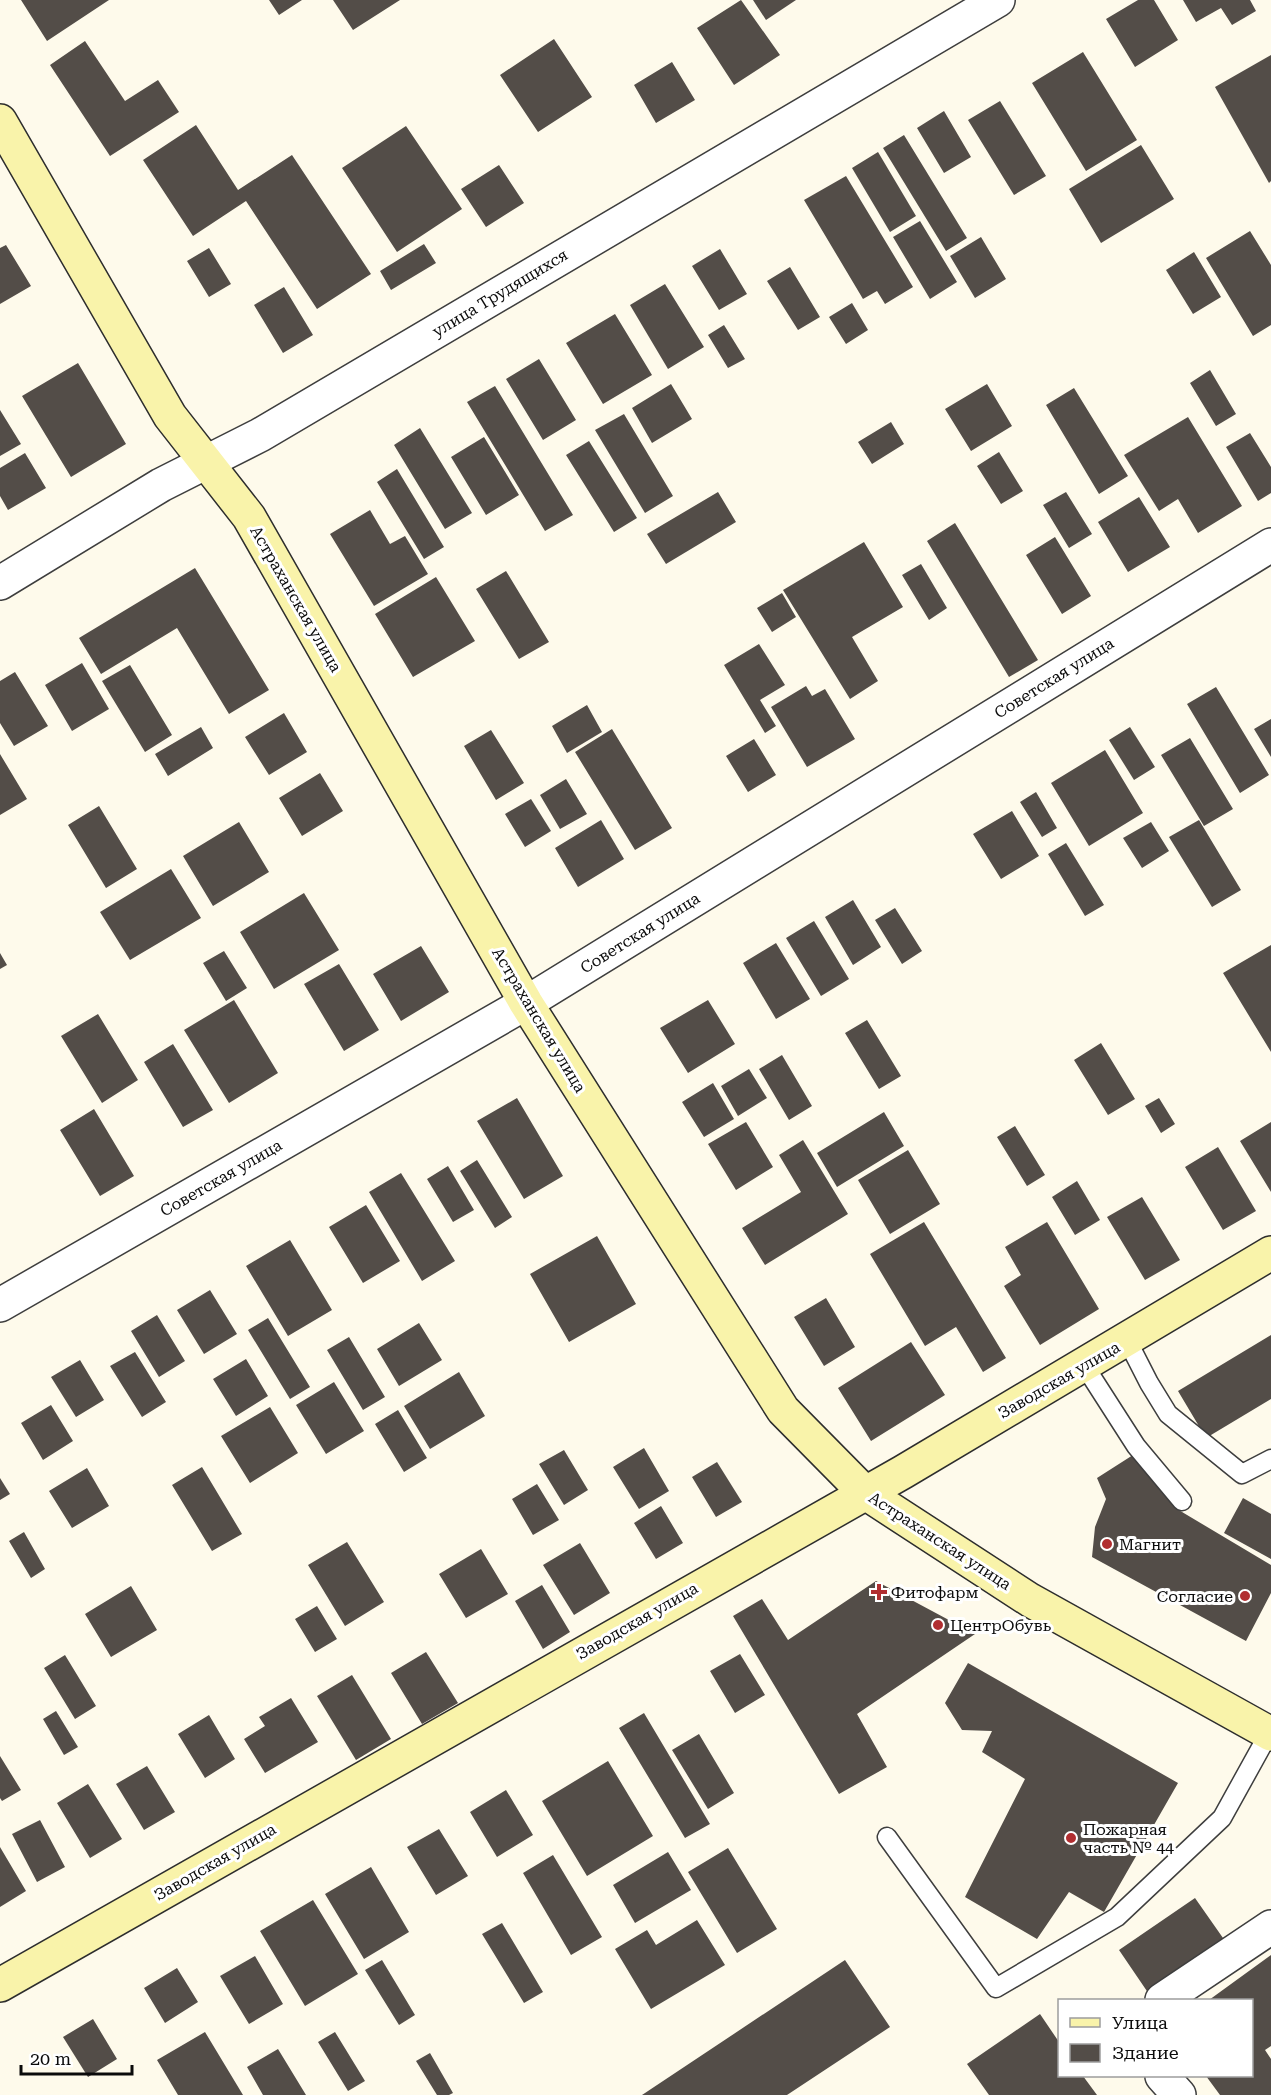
<svg xmlns="http://www.w3.org/2000/svg" width="1271" height="2095" font-family="'Roboto Serif',serif">
<style>
.building{fill:#534d48}
.lines{fill:none;stroke-linecap:round;stroke-linejoin:round}
.lane-casing{stroke:#3e3e3e;stroke-width:21}
.street-casing{stroke:#3e3e3e;stroke-width:36}
.secondary-casing{stroke:#2d2d2d;stroke-width:36}
.lane{stroke:#fff;stroke-width:18}
.street{stroke:#fff;stroke-width:33}
.secondary{stroke:#f9f3aa;stroke-width:33}
.poi-dot{fill:#b12e30;stroke:#fff;stroke-width:2}
.labels{text-anchor:middle;dominant-baseline:central;stroke-width:6;stroke-linejoin:round;paint-order:stroke}
.street-label{font-size:16px;fill:#0b0b0b;stroke:#fff}
.poi-label{font-size:16px;fill:#0b0b0b;stroke:#fff;text-anchor:start}
</style>
<rect width="100%" height="100%" fill="#fefaeb"/>
<!-- building -->
<path class="building" d="M21 0H109L47 41Z
M269 0H302L279 15Z
M333 0H400L353 30Z
M741 0 780 55 734 85 697 28Z
M753 0H796L766 20Z
M1138 0H1154L1178 40 1135 67 1106 19Z
M1183 0H1250L1256 11 1232 25 1221 8 1196 22Z
M554 39 592 97 538 132 500 75Z
M85 41 125 101 158 80 179 112 110 156 50 65Z
M1083 52 1137 140 1086 171 1032 83Z
M1271 55V181L1269 183 1215 87Z
M672 62 695 100 656 123 634 85Z
M1000 101 1046 176 1014 195 968 120Z
M944 111 971 157 944 173 917 128Z
M196 125 238 190 292 155 371 274 317 309 246 201 193 236 143 160Z
M406 126 462 209 397 252 342 168Z
M904 135 967 238 946 251 883 148Z
M1141 145 1174 199 1101 243 1069 189Z
M878 152 916 216 890 232 852 168Z
M499 165 524 203 486 227 461 189Z
M846 176 913 287 885 304 877 291 863 299 804 200Z
M920 221 957 282 930 299 893 237Z
M1250 231 1271 265V325L1253 336 1206 258Z
M981 237 1006 279 975 298 950 256Z
M424 244 436 263 391 290 380 271Z
M6 245 31 286 0 304V248Z
M209 248 231 284 209 297 187 261Z
M720 249 747 294 719 310 692 266Z
M1194 252 1221 297 1193 314 1166 270Z
M790 267 820 317 798 330 767 281Z
M665 284 704 347 668 369 630 305Z
M284 287 313 335 283 353 254 305Z
M852 303 868 330 846 344 829 317Z
M615 314 652 375 603 404 566 343Z
M724 325 745 359 728 368 708 335Z
M539 359 576 420 543 440 506 379Z
M78 363 126 444 71 477 22 396Z
M1210 370 1236 414 1216 426 1190 383Z
M671 384 692 419 652 443 632 408Z
M987 384 1012 426 971 451 945 409Z
M495 386 573 515 545 531 467 402Z
M1074 388 1128 476 1099 494 1046 405Z
M0 410 21 444 0 456Z
M624 414 673 496 645 513 595 430Z
M1188 417 1242 506 1198 533 1178 499 1159 511 1124 455Z
M891 422 904 444 872 464 858 442Z
M420 428 472 513 445 529 394 445Z
M1250 433 1271 467V493L1258 501 1226 447Z
M484 437 519 495 486 515 451 457Z
M589 441 637 518 614 532 566 455Z
M999 452 1023 491 1001 504 977 466Z
M25 453 46 488 8 510 0 496V468Z
M397 469 444 547 424 559 377 482Z
M718 492 736 522 666 564 647 534Z
M1066 492 1092 534 1069 548 1043 505Z
M1139 497 1170 547 1128 572 1098 522Z
M370 510 390 544 405 536 428 574 374 606 330 534Z
M955 523 1038 660 1009 677 927 541Z
M1055 537 1091 596 1062 614 1026 555Z
M864 542 903 607 852 637 878 681 850 699 783 590Z
M921 564 947 608 929 620 902 575Z
M195 568 269 690 229 714 177 628 101 674 79 638Z
M506 571 549 642 519 659 476 589Z
M436 577 475 641 413 677 375 614Z
M782 593 796 617 772 632 757 608Z
M759 644 785 685 760 700 776 726 765 733 724 665Z
M82 663 109 709 72 731 45 685Z
M130 665 172 735 145 752 102 681Z
M15 672 48 726 14 746 0 723V681Z
M806 686 812 696 825 689 855 739 807 767 771 707Z
M1216 687 1269 775 1240 793 1187 704Z
M587 705 602 732 567 753 552 726Z
M284 713 307 752 269 775 245 737Z
M1271 719V757L1254 729Z
M201 727 213 748 168 776 155 754Z
M1130 727 1155 767 1134 780 1109 740Z
M612 729 672 828 635 850 575 752Z
M491 730 524 783 496 800 464 746Z
M1190 738 1233 809 1204 826 1161 755Z
M754 739 776 775 748 792 726 756Z
M1105 750 1143 813 1089 846 1051 783Z
M0 754 27 799 0 815Z
M320 773 343 811 302 836 279 798Z
M566 779 587 814 560 829 540 795Z
M1036 792 1057 828 1042 837 1020 802Z
M531 799 551 831 525 847 505 814Z
M99 806 137 869 106 888 68 825Z
M1012 811 1039 856 1001 879 973 834Z
M601 820 624 859 578 887 555 848Z
M1199 820 1241 890 1212 907 1169 837Z
M239 822 269 872 213 906 183 856Z
M1151 822 1169 851 1142 868 1123 838Z
M1066 843 1104 905 1085 916 1048 854Z
M171 869 201 918 130 960 100 912Z
M304 893 339 950 274 989 240 932Z
M853 900 881 947 853 965 825 917Z
M895 908 922 951 902 964 875 920Z
M814 921 849 979 821 996 786 938Z
M776 943 810 999 776 1019 743 963Z
M1271 945V1052L1223 973Z
M421 946 449 992 401 1021 373 974Z
M224 951 247 988 226 1001 203 963Z
M0 953 7 965 0 969Z
M339 964 379 1030 344 1051 304 984Z
M234 1000 278 1073 229 1103 184 1030Z
M708 1000 735 1044 688 1073 660 1028Z
M98 1014 138 1080 102 1103 61 1036Z
M867 1020 901 1076 879 1089 845 1033Z
M1101 1043 1135 1099 1108 1115 1074 1060Z
M173 1044 213 1110 183 1127 144 1062Z
M782 1055 812 1106 789 1120 759 1069Z
M749 1069 767 1098 738 1116 721 1086Z
M713 1083 734 1119 704 1137 682 1102Z
M517 1098 563 1176 524 1199 477 1121Z
M1159 1098 1175 1124 1161 1133 1145 1106Z
M94 1109 134 1176 100 1196 60 1130Z
M884 1112 904 1146 837 1187 817 1153Z
M746 1122 773 1167 736 1190 708 1144Z
M1271 1122V1192L1240 1141Z
M1015 1126 1045 1175 1027 1186 997 1137Z
M803 1140 848 1214 765 1265 742 1228 801 1192 779 1155Z
M1218 1147 1256 1211 1223 1230 1185 1167Z
M908 1150 940 1204 890 1234 858 1180Z
M477 1160 512 1217 495 1228 460 1171Z
M448 1166 474 1210 453 1222 427 1179Z
M401 1173 455 1261 422 1281 369 1192Z
M1077 1181 1100 1220 1075 1235 1052 1197Z
M1142 1197 1180 1260 1145 1280 1107 1217Z
M366 1205 400 1261 363 1283 329 1227Z
M924 1222 1006 1358 983 1372 956 1327 925 1346 870 1254Z
M1047 1222 1099 1309 1040 1345 1004 1286 1021 1275 1005 1247Z
M597 1236 636 1304 569 1342 530 1274Z
M290 1240 332 1310 288 1336 246 1266Z
M210 1290 237 1334 204 1354 177 1310Z
M826 1298 855 1347 824 1366 794 1317Z
M157 1315 185 1361 159 1377 131 1331Z
M268 1318 310 1387 290 1399 248 1330Z
M419 1323 442 1360 399 1386 377 1349Z
M1271 1335V1399L1206 1438 1178 1391Z
M349 1337 385 1397 363 1410 327 1350Z
M911 1342 945 1395 871 1441 838 1388Z
M135 1352 166 1402 142 1417 110 1366Z
M246 1359 268 1396 236 1416 213 1379Z
M80 1360 104 1400 76 1417 51 1377Z
M459 1372 485 1416 430 1449 404 1406Z
M334 1382 364 1431 326 1454 296 1405Z
M51 1405 73 1441 43 1460 21 1423Z
M270 1407 298 1453 250 1483 221 1436Z
M398 1410 427 1458 404 1472 375 1424Z
M644 1448 669 1491 639 1509 613 1467Z
M564 1450 588 1490 564 1505 539 1464Z
M1133 1455 1177 1509 1271 1565V1593L1246 1641 1092 1557 1095 1527 1106 1499 1097 1478Z
M717 1462 742 1502 716 1517 692 1477Z
M202 1467 242 1534 212 1551 172 1485Z
M87 1468 109 1506 72 1528 49 1491Z
M0 1478 10 1494 0 1500Z
M537 1484 559 1520 533 1535 512 1499Z
M1243 1498 1271 1514V1559L1224 1533Z
M661 1506 683 1543 656 1559 634 1523Z
M24 1532 45 1569 31 1578 9 1541Z
M347 1542 384 1602 345 1626 308 1565Z
M580 1543 610 1593 574 1615 543 1565Z
M481 1549 508 1594 466 1618 439 1574Z
M876 1581 975 1634 857 1714 887 1767 839 1794 733 1616 762 1599 788 1640Z
M542 1585 570 1632 543 1649 515 1601Z
M131 1586 157 1630 111 1657 85 1614Z
M317 1606 337 1639 315 1652 295 1619Z
M426 1652 458 1703 422 1724 391 1673Z
M740 1654 765 1695 735 1713 710 1671Z
M65 1655 96 1706 75 1719 44 1668Z
M968 1663 1178 1783 1104 1912 1069 1892 1037 1939 965 1897 1025 1779 982 1752 992 1731 962 1730 945 1703Z
M352 1675 391 1739 356 1760 317 1696Z
M291 1698 318 1742 265 1773 244 1739 265 1726 259 1717Z
M56 1711 78 1747 64 1755 43 1719Z
M644 1713 710 1824 685 1838 619 1728Z
M209 1715 235 1759 205 1778 178 1734Z
M699 1734 734 1793 708 1809 672 1750Z
M0 1756 21 1790 2 1801 0 1798Z
M608 1761 653 1836 587 1876 542 1801Z
M147 1766 175 1812 144 1830 116 1784Z
M88 1784 122 1839 90 1858 57 1803Z
M506 1790 533 1835 497 1857 470 1812Z
M40 1820 65 1867 37 1882 12 1834Z
M439 1829 468 1876 436 1895 407 1847Z
M0 1847 26 1891 0 1907Z
M728 1848 777 1929 737 1953 688 1872Z
M668 1852 691 1890 635 1923 613 1885Z
M553 1855 602 1937 571 1955 523 1873Z
M371 1867 409 1932 364 1959 325 1894Z
M1195 1898 1230 1948 1153 2000 1119 1950Z
M313 1900 358 1974 305 2006 260 1931Z
M697 1920 725 1965 651 2009 615 1949 647 1930 656 1945Z
M502 1923 543 1992 524 2003 482 1934Z
M1271 1955V2046L1265 2050 1271 2059V2095H1220L1206 2076H1252V2000H1209Z
M255 1956 283 2004 249 2024 220 1976Z
M382 1960 415 2015 399 2025 365 1970Z
M845 1960 890 2027 787 2095H642Z
M177 1968 198 2002 165 2023 144 1988Z
M1040 2014 1059 2042V2076H1083L1097 2095H989L967 2064Z
M93 2019 117 2059 88 2077 63 2037Z
M205 2032 243 2095H178L157 2060Z
M335 2032 365 2081 348 2091 318 2042Z
M278 2049 306 2095H263L247 2067Z
M430 2053 453 2093 449 2095H437L416 2061Z"/>
<g class="lines">
<defs>
<path id="lane" d="M1127 1340 1149 1383 1168 1414 1242 1474 1271 1459
M1084 1365 1136 1446 1182 1501
M887 1837 996 1988 1117 1917 1222 1818 1269 1733"/>
<path id="street" d="M0 583 161 485 260 435 998 0
M0 1305 526 1003 1271 545
M1162 2000 1271 1927
M1162 2076 1179 2095"/>
<path id="secondary" d="M0 121 170 416 249 517 526 1003 783 1410 864 1492 1030 1600 1271 1734
M0 1985 903 1472 1271 1253"/>
</defs>
<!-- lane casing -->
<use href="#lane" class="lane-casing"/>
<!-- street casing -->
<use href="#street" class="street-casing"/>
<!-- secondary casing -->
<use href="#secondary" class="secondary-casing"/>
<!-- lane -->
<use href="#lane" class="lane"/>
<!-- street -->
<use href="#street" class="street"/>
<!-- secondary -->
<use href="#secondary" class="secondary"/>
</g>
<!-- markers -->
<g class="poi-dot">
<circle cx="1107" cy="1544" r="6"/>
<path d="M876 1583h6v6h6v6h-6v6h-6v-6h-6v-6h6z"/>
<circle cx="1245" cy="1596" r="6"/>
<circle cx="938" cy="1625" r="6"/>
<circle cx="1071" cy="1838" r="6"/>
</g>
<g class="labels">
<!-- street labels -->
<g class="street-label">
<text transform="translate(500 293) rotate(-31)">улица Трудящихся</text>
<text transform="translate(296 599) rotate(60)">Астраханская улица</text>
<text transform="translate(1054 678) rotate(-32)">Советская улица</text>
<text transform="translate(640 933) rotate(-32)">Советская улица</text>
<text transform="translate(539 1020) rotate(59)">Астраханская улица</text>
<text transform="translate(221 1178) rotate(-30)">Советская улица</text>
<text transform="translate(1059 1380) rotate(-30)">Заводская улица</text>
<text transform="translate(940 1541) rotate(33)">Астраханская улица</text>
<text transform="translate(637 1621) rotate(-30)">Заводская улица</text>
<text transform="translate(215 1862) rotate(-30)">Заводская улица</text>
</g>
<!-- poi labels -->
<g class="poi-label">
<text x="1119" y="1544">Магнит</text>
<text x="891" y="1592">Фитофарм</text>
<text x="1233" y="1596" text-anchor="end">Согласие</text>
<text x="950" y="1625">ЦентрОбувь</text>
<text x="1083" y="1829">Пожарная<tspan x="1083" dy="18">часть № 44</tspan></text>
</g>
</g>
<!-- legend -->
<rect x="1058" y="1999" width="195" height="78" fill="#ffffff" stroke="#9d9d9d" stroke-width="1.5"/>
<rect x="1070" y="2018" width="30" height="9" fill="#f9f3aa" stroke="#9d9d9d" stroke-width="1.5"/>
<text x="1112" y="2029" font-size="18" fill="#0b0b0b">Улица</text>
<rect x="1070" y="2044" width="30" height="18" fill="#534d48" stroke="#9d9d9d" stroke-width="1.5"/>
<text x="1112" y="2059" font-size="18" fill="#0b0b0b">Здание</text>
<!-- scale -->
<path d="M21 2065v9h111v-9" fill="none" stroke="#0b0b0b" stroke-width="3"/>
<text x="30" y="2065" font-size="18" fill="#0b0b0b" stroke="#ffffff" stroke-width="4.5" paint-order="stroke">20 m</text>
</svg>
